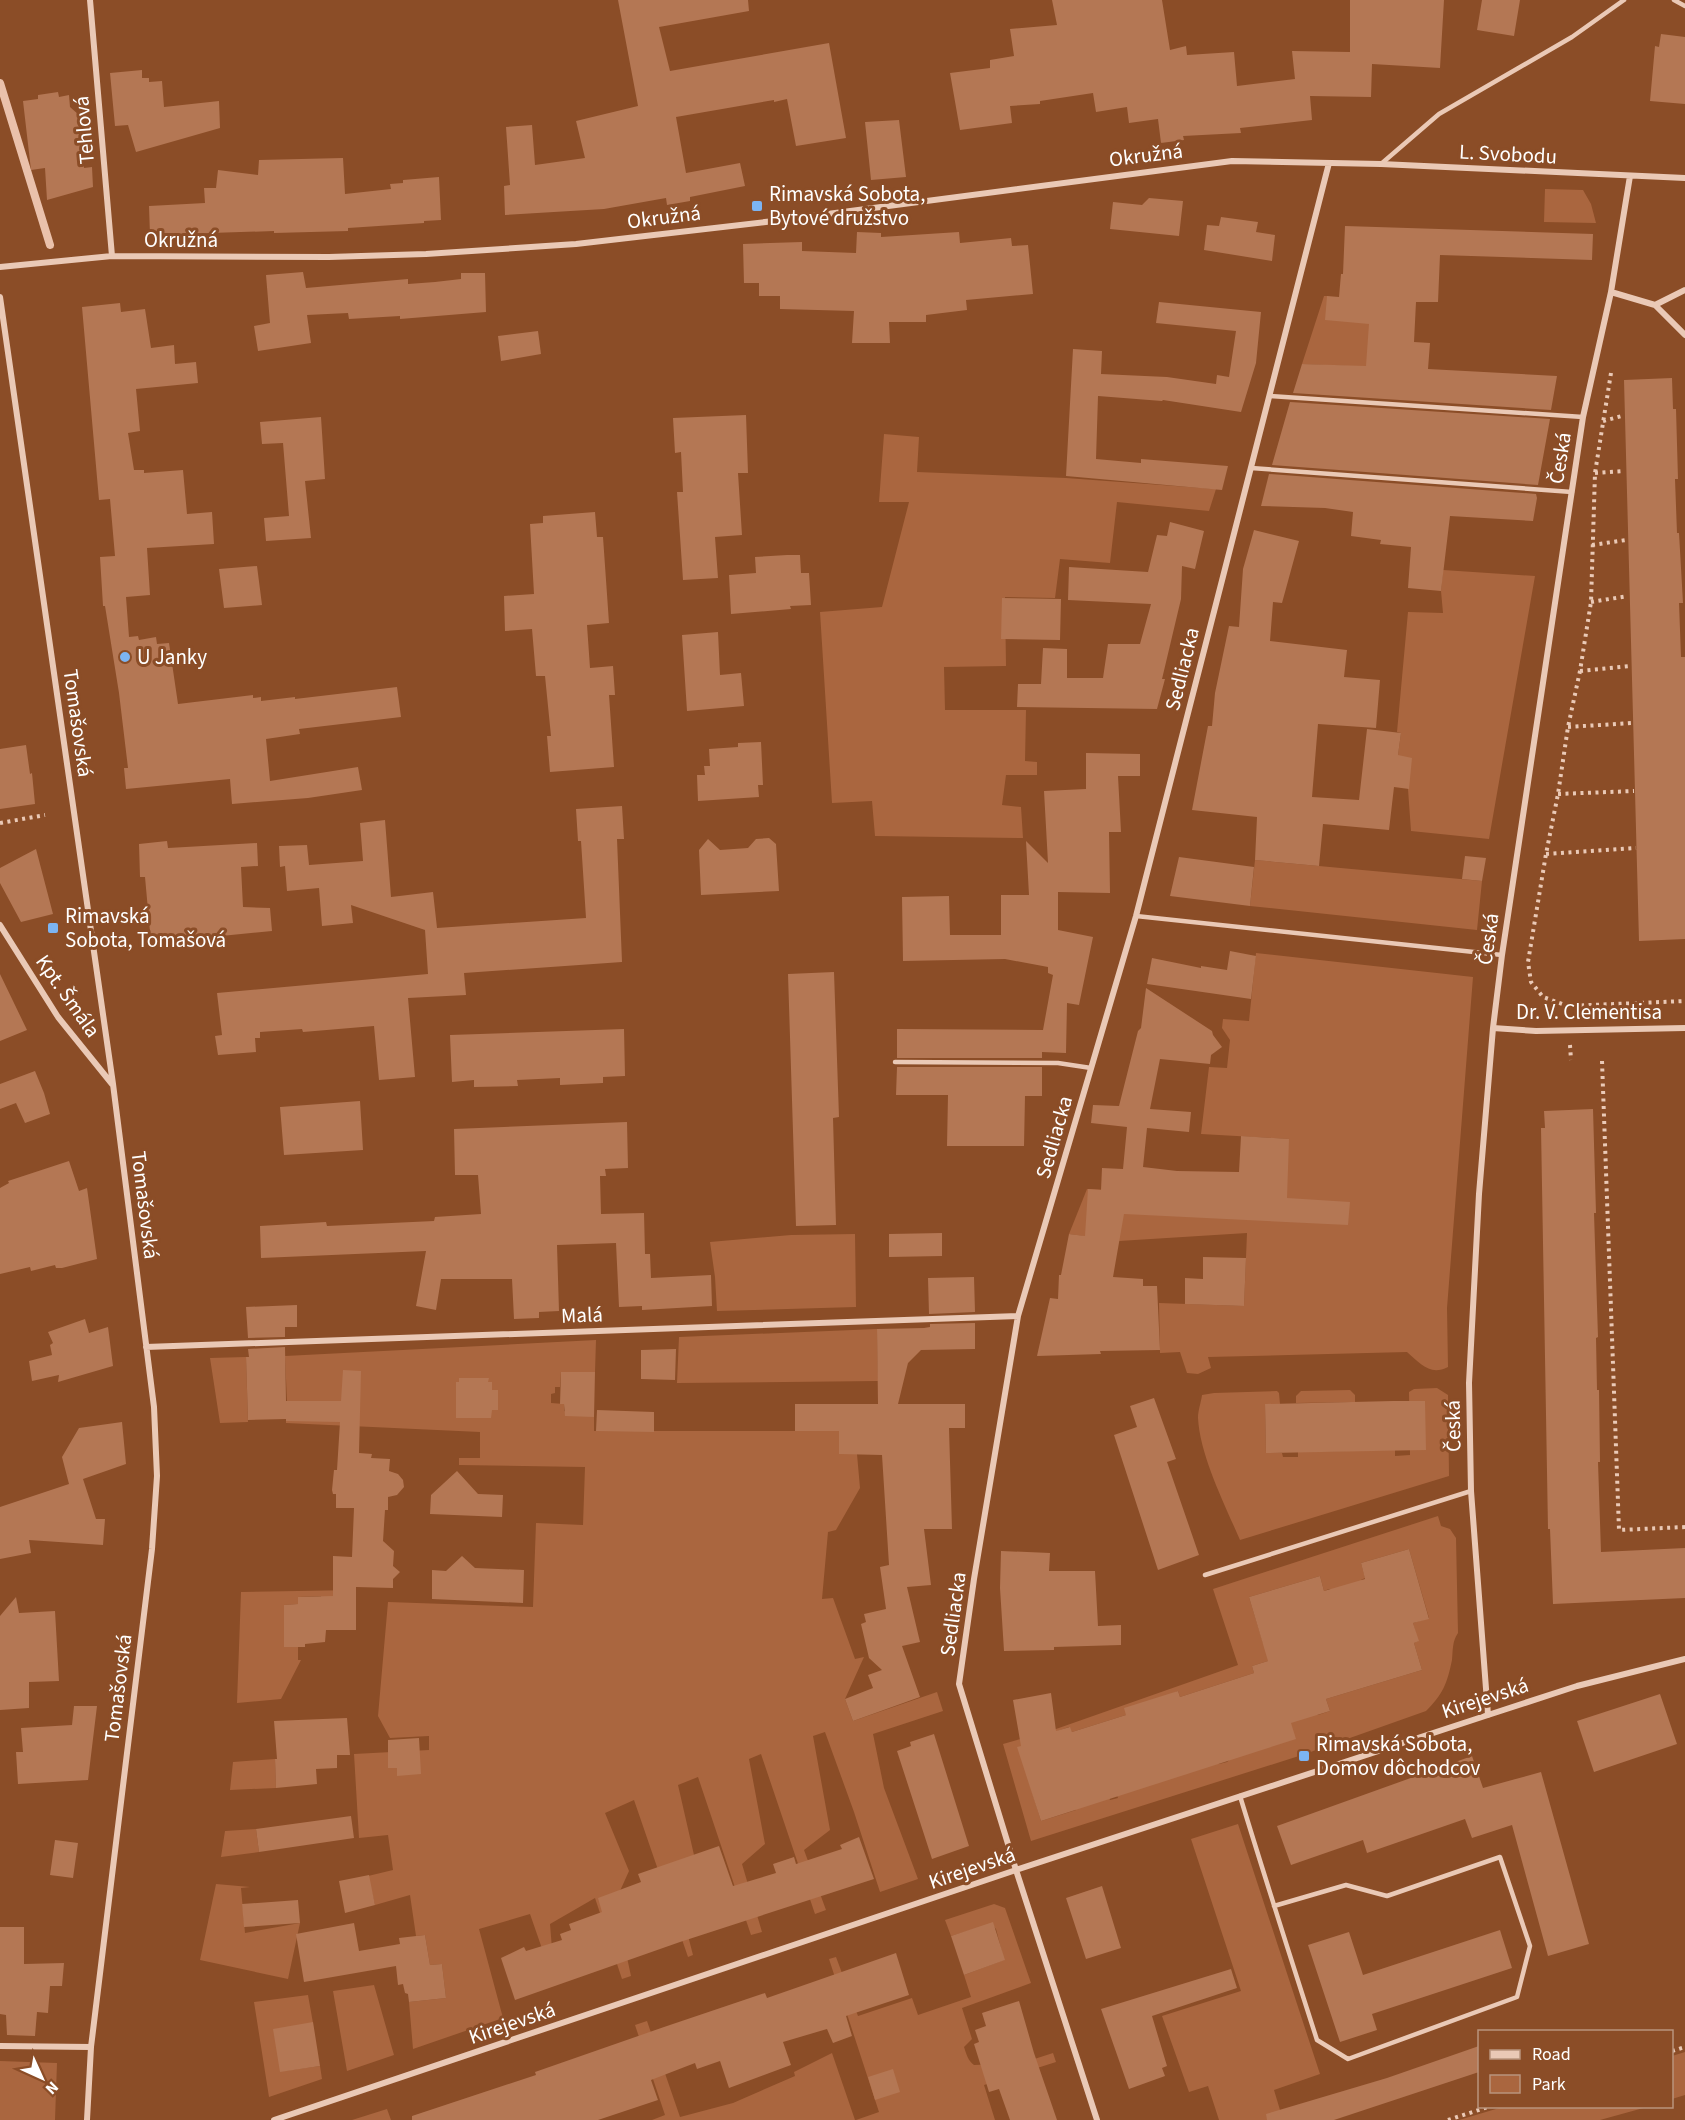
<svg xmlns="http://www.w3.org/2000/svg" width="1685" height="2120" font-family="'Source Sans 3',sans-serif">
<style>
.green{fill:#aa663f;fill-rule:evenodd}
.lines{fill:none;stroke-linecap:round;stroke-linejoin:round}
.stream{stroke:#eac1ab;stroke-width:8}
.building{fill:#b47754}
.path{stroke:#eac9b6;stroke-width:4;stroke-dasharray:3 4.5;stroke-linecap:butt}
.service{stroke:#eac9b6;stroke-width:4.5}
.minor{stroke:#eac9b6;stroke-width:6}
.poi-dot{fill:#7cb4f2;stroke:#8b4d27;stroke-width:2}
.labels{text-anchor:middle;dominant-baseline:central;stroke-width:6;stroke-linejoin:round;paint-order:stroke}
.street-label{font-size:21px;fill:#fff;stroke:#8b4d27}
.poi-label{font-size:21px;fill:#fff;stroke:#8b4d27;text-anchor:start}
</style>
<rect width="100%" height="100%" fill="#8b4d27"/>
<!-- green -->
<path class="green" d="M1545 189 1583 190 1591 204 1596 223 1544 222Z
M1324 296H1327L1373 324 1370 367 1302 364Z
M884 434 919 437 917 472 1066 478 1216 489 1209 511 1117 502 1110 563 1060 559 1055 598 1005 597 1006 666 944 667 945 710H1026L1025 761 1037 762V775H1006L1002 805 1021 807 1023 838 875 836 872 801 832 803 820 612 882 607 909 502H879Z
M1443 570 1535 576 1489 839 1411 831 1408 789 1398 755 1401 733 1397 732 1408 612 1443 613 1441 591Z
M1255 860 1482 881 1477 930 1250 906Z
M1256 953 1473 977 1447 1308 1448 1367C1430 1376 1421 1364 1407 1352L1208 1357 1211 1368 1198 1374 1187 1373 1180 1352 1160 1353 1159 1303 1244 1306 1247 1233 1119 1241 1069 1234 1087 1189 1211 1194 1289 1139 1201 1134 1209 1067 1227 1068 1230 1040 1222 1028 1223 1019 1249 1021Z
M855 1234 856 1307 717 1311 715 1277 710 1242 791 1235Z
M877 1329 878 1381 677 1383 679 1337Z
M596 1340 595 1372H561L560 1387H555V1393L551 1394V1403L564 1404V1411L566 1412H594V1431H839V1454H857L860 1488 836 1530 828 1532 822 1599 833 1598 855 1659 864 1657 845 1699 853 1721 937 1692 943 1711 873 1734 884 1788 918 1879 880 1892 854 1812 825 1732 813 1736 830 1830 804 1850 826 1910 815 1914 761 1754 749 1759 765 1844 742 1864 762 1932 751 1935 698 1777 678 1785 694 1855 677 1893 693 1955 688 1957 634 1800 605 1813 629 1871 615 1902 631 1976 622 1979 595 1898 550 1924 555 1986 530 1914 479 1929 503 2018 413 2049 409 2002 446 1998 442 1964 430 1965 425 1935 416 1936 410 1895 375 1905 368 1876 393 1870 388 1835 359 1838 354 1754 429 1750V1736L390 1738 378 1716 388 1602 533 1607 536 1523 583 1525 585 1467 459 1465V1458H480V1432L286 1423V1421L359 1402 287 1401 285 1356Z
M246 1357 248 1422 220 1423 210 1358Z
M1437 1388 1448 1395 1449 1476 1240 1540C1225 1505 1200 1456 1198 1418 1198 1410 1201 1403 1202 1395L1214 1393 1277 1391 1279 1393 1280 1404H1265L1266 1453H1282L1283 1457H1298V1452L1395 1450V1456L1410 1455 1409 1392 1414 1389Z
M1350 1390 1355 1395V1402L1296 1403V1396L1301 1391Z
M1438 1516 1441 1526 1450 1529 1456 1538 1458 1633C1452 1642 1453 1650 1452 1660 1447 1684 1443 1694 1426 1711L1302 1755 1031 1841 1003 1744 1056 1729 1238 1665 1213 1589ZM1409 1549 1429 1618 1413 1623 1418 1641 1414 1643 1422 1670 1326 1699 1330 1711 1318 1715 1287 1712 1227 1762 1219 1764 1098 1735 1118 1798 1110 1800 1089 1737 1068 1784 1076 1810 1041 1821 1022 1759 1031 1743V1740L1069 1727 1072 1732 1126 1715 1178 1691 1180 1697 1254 1673 1252 1666 1287 1655 1263 1643 1249 1597 1320 1576 1324 1591 1329 1589 1367 1602 1361 1580 1365 1578 1361 1563Z
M356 1590 321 1603V1596L298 1597V1604L284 1605V1647H298V1660H301L281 1699 237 1703 241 1592Z
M275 1759 276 1788 230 1790 233 1762Z
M1238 1824 1320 2074 1274 2090 1283 2120H1219L1208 2086 1189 2092 1162 2016 1241 1991 1191 1839Z
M256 1829 259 1852 221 1857 225 1831Z
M216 1884 250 1887 241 1888 245 1933 300 1923 288 1979 200 1960Z
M994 1904 1005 1908 1031 1983 962 2008 972 2039 964 2047C966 2053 968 2061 974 2065L1022 2063 1053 2053 1056 2062 984 2085 995 2120H856L879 2112 829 1959 836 1957 858 2016 912 1998 918 2015 971 1997 964 1975 1004 1960 996 1929 991 1924 951 1936 945 1920Z
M374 1985 394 2055 347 2071 333 1991Z
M308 1995 313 2023 283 2071 320 2066 322 2079 269 2097 254 2002Z
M647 2021 680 2117 733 2103 795 2076 794 2072 832 2053 855 2120H652L665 2115 635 2025Z
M1685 2052V2095L1672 2099V2056Z
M0 2061 57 2063 55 2120H0Z
M1506 2106H1647V2107L1600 2120H1459Z
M387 2109 391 2120H352Z"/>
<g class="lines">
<!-- stream -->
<path class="stream" d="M0 83 50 245"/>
</g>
<!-- building -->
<path class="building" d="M618 0H748L749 11 659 27 670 71 829 43 846 138 796 146 787 99 774 102V100L676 117 686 173 740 163 745 186 690 197V201L667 205 666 198 604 209 505 215 504 186 510 185 506 127 532 125 535 165 585 158 576 121 638 106Z
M1052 0H1162L1170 50 1186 46 1187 55 1234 52 1237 86 1295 79 1292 51 1350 52V0H1444L1440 68 1372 64 1371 97 1310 96 1312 120 1240 128 1241 133 1183 136 1184 140 1161 143 1158 119 1129 123 1127 107 1096 112 1093 93 1040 101V104L1010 106 1012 123 960 130 950 73 990 68V60L1014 56 1010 29 1057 25Z
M1482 0H1520L1514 36 1477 30Z
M1661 34 1685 37V104L1650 101 1655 46 1659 47Z
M142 70V78H149V82L162 81 164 107 219 101 220 128 136 152 128 125 115 126 110 73Z
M58 92 59 97 69 95 70 107 79 115 84 168 92 167 93 187 47 200 45 168 31 170 23 101 38 99V95Z
M899 120 906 177 871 180 865 122Z
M343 158 345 194 391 189 390 184 403 183V180L439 177 441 220 424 221V223L348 228V231L274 233V231L150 235 149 206 205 203 204 188H216L218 170 258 175 259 160Z
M1149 198 1183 201 1179 236 1110 229 1113 202 1142 205Z
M1221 217 1258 222 1256 232 1275 235 1272 261 1204 250 1207 225 1219 226Z
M1345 226 1593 234 1592 260 1440 255 1438 302H1416L1414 342 1430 343 1428 369 1557 376 1551 410 1293 393 1302 364 1366 366 1369 324 1325 320 1327 296 1339 297 1341 274H1343Z
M857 232 881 233V237L959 232 960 243 1011 238 1012 246 1028 245 1033 294 966 300 967 310 926 315V322H889L890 343H852L854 311 780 309V296H759V283H744L743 244 802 242V251L856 253Z
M303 272 306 288 408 279V284L435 282 461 279V273H485L486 312 400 319V316L349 319 348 313 307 315 311 343 258 351 254 326 270 323 266 275Z
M1159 302 1261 312 1256 363 1241 412 1163 400 1162 401 1098 396 1096 459 1141 463V459L1228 466 1222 490 1066 476 1073 349 1102 351 1101 374 1167 377 1216 384 1217 375 1229 377 1236 331 1156 323Z
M120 303 121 312 145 309 151 348 174 345 175 364 196 362 198 383 136 389 140 431 128 433 134 470H144V473L183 470 187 514 212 512 214 544 147 548 150 595 126 597 129 637 138 636 139 640 156 637 157 644 169 643 178 704 253 695V698L261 697V701L295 697V699L397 687 401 717 299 729 300 734 266 739 270 781 358 767 362 790 308 798 232 804 230 779 126 789 124 768H128L119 693 105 606H103L100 557 115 556 110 499 99 500 82 307Z
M538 331 541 354 501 361 498 336Z
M1672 378 1673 409H1676L1678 479H1675L1677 533H1679L1683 603H1679L1681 657H1685V939L1639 941 1624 380Z
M1290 402 1550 419 1538 485 1272 465Z
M746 415 748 473H738L742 535 715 537 718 578 683 580 677 492H683L681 452 675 453 673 418Z
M321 417 325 479 305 481 311 538 266 541 264 518 289 516 283 443 262 444 260 422Z
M1269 474 1536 494 1537 498 1533 521 1450 516 1441 591 1408 588 1411 547 1380 544 1381 540 1351 536 1353 512 1325 508 1261 506Z
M595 512 597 537H603L609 623 587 625 590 668 613 666 615 695H609L614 767 550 772 547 736H551L545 676H536L532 629 505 631 504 596 534 594 530 524 543 523V516Z
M1170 522 1204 531 1195 569 1182 566 1181 599 1162 679H1165L1157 709 1017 707 1018 684H1041L1043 648 1067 649V678H1103L1108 644H1140L1151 604 1068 600 1069 567 1148 572 1157 535 1167 536Z
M1254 530 1299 541 1282 603 1273 602 1270 641 1347 650 1344 677 1380 680 1376 728 1318 724 1312 797 1359 800 1367 729 1401 733 1398 755 1412 758 1409 789 1394 787 1389 830 1323 824 1319 866 1255 860 1257 817 1192 810 1208 726H1212L1215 693 1229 626 1239 627 1243 569Z
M787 555H800L801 573H809L811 605 790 606 791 609 731 614 729 575 756 573 755 557Z
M257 566 262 605 224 608 219 569Z
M1002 598 1061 599 1060 640 1001 639Z
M718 632 720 675 741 673 744 706 687 711 682 635Z
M761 742 763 785H758L759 797 698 801 697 775H705L704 766H710L709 749 738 747V743Z
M26 745 30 774 32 773 35 804 0 809V749Z
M1086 753 1140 754V776H1118L1121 832H1109L1110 893 1058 892V930L1093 937 1079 1005 1067 1003 1066 1053 1042 1052V1058H897V1029L1043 1030 1053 975 1048 973V967L1005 959 903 961 902 897 949 896 950 935H1001V895H1029L1026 841 1048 863 1044 791 1086 789Z
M622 806 624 839H617L622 962 464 973 466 995 408 998 415 1077 379 1080 374 1026 303 1032 302 1029 260 1032V1038H255L256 1052 218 1055 215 1036 222 1035 217 993 428 974 425 930 351 905 353 923 322 926 319 888 287 891 285 866 280 867 279 846 307 845 309 865 363 861 360 823 385 820 391 897 433 892 437 928 586 918 581 841H578L576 809Z
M769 838 776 844 779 891 701 895 699 850 708 839 720 850 748 848 756 839Z
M167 841 168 848 257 843 258 866 241 867 243 907 270 908 272 931 151 943 145 877H140L139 844Z
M36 849 53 914 21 922 0 883V868Z
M1465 856 1486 858 1482 881 1462 879Z
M1179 857 1254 867 1250 906 1170 896Z
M1230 951 1256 956 1251 999 1147 984 1152 958 1201 968V966L1227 970Z
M834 972 839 1117 833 1118 836 1225 796 1226 788 974Z
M0 974 27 1030 0 1041Z
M1146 988 1212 1031 1213 1035 1222 1047 1211 1055 1210 1064 1160 1059 1150 1109 1191 1112 1189 1132 1147 1128 1143 1167 1177 1171 1239 1172 1241 1136 1289 1139 1287 1198 1350 1202 1348 1225 1124 1214 1113 1277 1143 1279V1286H1157L1160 1350 1100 1351 1101 1354 1037 1356 1050 1298 1058 1299 1059 1275H1061L1069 1234 1085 1236 1088 1189 1101 1190 1102 1168 1123 1169 1127 1127 1091 1123 1093 1105 1119 1106 1138 1031 1141 1028Z
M624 1029 625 1076 603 1077V1083L560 1085V1078L517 1080 518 1086 474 1087V1080L452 1082 450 1035Z
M897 1067H1042V1096H1025L1024 1146H947L948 1095H896Z
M35 1071 44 1093 50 1114 25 1123 16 1103 0 1109V1084Z
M360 1101 363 1150 284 1155 280 1107Z
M1593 1109 1596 1213H1594L1598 1337 1596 1338 1597 1390H1599L1600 1462H1598L1601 1552 1685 1548V1598L1553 1604 1550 1529H1548L1541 1128H1545L1544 1111Z
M627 1122 628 1168 605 1169 606 1176H600L601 1214 644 1213 645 1254H650L651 1278 711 1275 712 1306 642 1310V1306L619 1307 616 1243 557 1245 559 1311 539 1312V1318L514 1319 512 1279H441L436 1310 416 1306 426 1251 261 1258 260 1226 326 1222 327 1226 434 1221 435 1217 481 1214 478 1175H455L454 1129Z
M69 1161 79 1191 87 1188 97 1259 62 1268H56L55 1265 31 1271 30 1267 0 1274V1188L9 1183 8 1181Z
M942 1233V1256L889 1257V1234Z
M1203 1257 1246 1258 1244 1306 1185 1304V1278L1203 1279Z
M974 1277 975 1312 929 1314 928 1278Z
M297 1305V1327H285V1337L248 1338 246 1307Z
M85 1319 89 1333 108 1327 113 1366 58 1382 59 1375 32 1381 29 1361 52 1355 50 1345 53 1343 48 1332Z
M975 1323V1349L921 1350 908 1363 898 1404H965V1428H949L952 1529H924L931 1585 907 1587 920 1642 902 1646 920 1697 853 1721 845 1699 873 1688 868 1675 882 1670 869 1658 861 1624 866 1622 864 1614 886 1609 880 1567 889 1565 882 1455 839 1454V1431H795V1404H878L877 1329 924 1328 930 1327V1324Z
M285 1347 286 1401H341L343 1370 361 1371 359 1453 372 1454 371 1458 390 1459 389 1471 398 1474 403 1480 404 1487 397 1495 388 1497V1510H385L383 1541 394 1551 393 1566 400 1572 393 1579V1588L356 1587V1630H326L325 1642 305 1644V1647H284V1605L298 1604V1597L333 1596V1556L352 1557 354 1508H336V1494H333L332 1490 334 1470H337L340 1422 286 1421V1419L248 1420 246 1357H249L248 1349Z
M676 1349 675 1380 641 1379V1350Z
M561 1372H595L594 1417 565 1416 564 1404H560Z
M459 1378H489L488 1382H492V1390H498V1410H492L491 1418H456V1382H459Z
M1154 1398 1176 1459 1167 1462 1199 1555 1158 1570 1114 1435 1137 1427 1130 1406Z
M1393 1401H1425L1426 1450 1266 1453 1265 1404Z
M597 1410 654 1412V1432L596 1431Z
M122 1422 126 1464 83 1479 96 1519H105L103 1545 29 1540 31 1553 0 1559V1507L69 1484 62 1457 79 1428Z
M457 1471 478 1494 503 1495 502 1517 430 1514 431 1495Z
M1409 1549 1429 1619 1413 1623 1419 1641 1414 1643 1422 1670 1326 1699 1330 1711 1291 1723 1296 1739 1041 1821 1017 1747 1021 1746 1013 1700 1051 1693 1056 1731 1070 1727 1072 1732 1126 1715 1124 1708 1178 1691 1180 1697 1254 1673 1252 1666 1268 1661 1249 1597 1320 1576 1324 1591 1365 1579 1361 1563Z
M1001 1551 1050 1553 1049 1571H1095L1098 1626 1121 1625V1645L1054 1647V1650L1004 1651 1000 1588Z
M462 1556 475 1568 524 1570 523 1603 432 1599V1570L446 1571Z
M16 1597 19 1613 55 1611 59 1681 29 1682V1708L0 1710V1616Z
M1660 1694 1677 1744 1594 1772 1577 1721Z
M74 1706H97L88 1780 18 1784 16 1752H23L21 1728 72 1725Z
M347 1718 350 1755H337V1768L316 1769 317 1784 276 1788 275 1759H277L274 1721Z
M934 1734 969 1846 932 1859 897 1751 911 1746 910 1742Z
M419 1738 421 1774 397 1776V1768H388V1740Z
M1472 1756 1483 1788 1541 1772 1589 1944 1548 1956 1512 1825 1472 1838 1465 1819 1367 1853 1363 1840 1291 1865 1277 1826Z
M351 1816 354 1838 259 1852 256 1829Z
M859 1837 874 1879 680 1942 515 2000 501 1958 524 1947 526 1951 562 1940 560 1934 571 1930 569 1924 602 1912 598 1898 641 1882 638 1874 719 1846 733 1886 776 1873 773 1864 794 1857 796 1864 842 1849 840 1845Z
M55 1840 78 1843 73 1878 50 1875Z
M369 1875 375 1905 345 1913 339 1881Z
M1102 1886 1121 1948 1086 1959 1066 1898Z
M298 1900 300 1923 244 1927 242 1904Z
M993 1922 1005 1960 964 1975 951 1936Z
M354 1923 359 1951 400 1944 399 1938 425 1935 430 1965 442 1964 446 1998 409 2002 408 1994 405 1993 403 1984 398 1985 396 1966 304 1982 296 1934Z
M0 1927H24V1964L64 1963 62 1986H50L48 2013 37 2012 35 2036 7 2035 6 2015 0 2014Z
M1500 1930 1512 1968 1372 2014 1377 2030 1340 2042 1308 1945 1349 1932 1363 1975Z
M896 1953 909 1995 846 2016 852 2036 833 2043 827 2029 783 2042 791 2065 729 2088 720 2061 697 2069 695 2063 651 2080 658 2100 598 2120H412V2116L536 2075 535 2072 664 2027 765 1993 767 1998Z
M1231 1969 1237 1988 1152 2016 1167 2066 1162 2068 1165 2076 1129 2089 1101 2009Z
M1019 2001 1034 2053 1057 2120H1010L999 2089 989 2092 974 2044 979 2042 975 2030 986 2026 982 2013Z
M313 2022 320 2066 280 2072 273 2029Z
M1479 2046V2072L1334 2120H1267L1266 2114 1387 2078Z
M893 2069 900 2092 875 2100 868 2077Z"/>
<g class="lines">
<!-- path -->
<path class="path" d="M1611 373 1595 473 1591 602 1580 671 1568 727 1558 794 1546 854 1528 962 1531 982 1543 997 1568 1006 1685 1001
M1603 421 1622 416
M1595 473 1624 471
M1592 545 1626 540
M1591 602 1628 596
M1580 671 1630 666
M1568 727 1632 723
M1558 794 1634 791
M0 823 45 815
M1546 854 1636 848
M1570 1045 1571 1060
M1602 1061 1619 1530 1685 1527
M1672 2051 1685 2047
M1448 2120 1491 2106"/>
<!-- service -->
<path class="service" d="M1674 0 1685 6
M1381 164 1439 114 1572 37 1624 0
M1270 396 1583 417
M1251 468 1572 492
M1136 916 1502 955
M895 1062 1058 1063 1091 1068
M1205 1575 1471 1491
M1240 1796C1265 1878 1291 1959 1317 2040L1348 2059 1517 1997 1530 1946 1500 1857 1387 1896 1346 1885 1274 1906"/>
<!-- minor -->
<path class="minor" d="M90 0 112 256
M0 267 112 256 329 257 426 254 576 244 774 221 1232 161 1381 164 1685 178
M1611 292 1655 305 1685 335
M0 297 113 1084 154 1407 157 1476 152 1549 91 2047 87 2120
M1655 305 1685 290
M0 925 58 1017 112 1084
M1493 1028 1536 1031 1685 1028
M146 1347 1018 1316
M1488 1715 1471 1491 1469 1383 1479 1194 1493 1028 1502 955 1583 417 1611 292 1630 176
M0 2046 91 2047
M274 2120 1016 1870 1488 1715 1577 1686 1685 1659
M1097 2120 1016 1870 959 1684 974 1579 1018 1316 1136 916 1329 163"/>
</g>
<!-- markers -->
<g class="poi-dot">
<rect x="751" y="200" width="12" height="12" rx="3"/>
<circle cx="125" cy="657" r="6"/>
<rect x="47" y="922" width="12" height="12" rx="3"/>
<rect x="1298" y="1750" width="12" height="12" rx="3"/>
</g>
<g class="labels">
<!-- street labels -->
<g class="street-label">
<text transform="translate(84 130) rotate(-95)">Tehlová</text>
<text transform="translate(1508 154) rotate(3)">L. Svobodu</text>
<text transform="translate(1146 155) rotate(-7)">Okružná</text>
<text transform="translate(664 217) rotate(-7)">Okružná</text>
<text x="181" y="240">Okružná</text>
<text transform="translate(1560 458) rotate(-81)">Česká</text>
<text transform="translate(1182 669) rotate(-76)">Sedliacka</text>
<text transform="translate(78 723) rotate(82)">Tomašovská</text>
<text transform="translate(1488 939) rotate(-82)">Česká</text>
<text transform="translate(68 996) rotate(55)">Kpt. Šmála</text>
<text x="1589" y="1012">Dr. V. Clementisa</text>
<text transform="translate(1054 1137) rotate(-74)">Sedliacka</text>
<text transform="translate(145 1205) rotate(83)">Tomašovská</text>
<text transform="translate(582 1315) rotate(-2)">Malá</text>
<text transform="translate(1453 1426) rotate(-91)">Česká</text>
<text transform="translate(953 1614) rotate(-82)">Sedliacka</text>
<text transform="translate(118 1688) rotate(-83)">Tomašovská</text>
<text transform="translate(1485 1698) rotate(-18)">Kirejevská</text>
<text transform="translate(972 1868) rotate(-19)">Kirejevská</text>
<text transform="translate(512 2023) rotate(-19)">Kirejevská</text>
</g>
<!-- poi labels -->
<g class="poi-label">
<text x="769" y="194">Rimavská Sobota,<tspan x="769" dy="24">Bytové družstvo</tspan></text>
<text x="137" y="657">U Janky</text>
<text x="65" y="916">Rimavská<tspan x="65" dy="24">Sobota, Tomašová</tspan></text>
<text x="1316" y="1744">Rimavská Sobota,<tspan x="1316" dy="24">Domov dôchodcov</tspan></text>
</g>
</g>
<!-- legend -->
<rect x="1478" y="2030" width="195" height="78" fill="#8b4d27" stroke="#b9947d" stroke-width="1.5"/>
<rect x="1490" y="2050" width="30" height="9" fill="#eac9b6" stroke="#b9947d" stroke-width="1.5"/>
<text x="1532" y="2060" font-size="18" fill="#ffffff">Road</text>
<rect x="1490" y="2075" width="30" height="18" fill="#aa663f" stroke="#b9947d" stroke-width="1.5"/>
<text x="1532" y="2090" font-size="18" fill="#ffffff">Park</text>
<!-- north arrow -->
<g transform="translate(42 2078) rotate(135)" stroke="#8b4d27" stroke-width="4.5" paint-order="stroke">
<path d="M0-4.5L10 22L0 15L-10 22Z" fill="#ffffff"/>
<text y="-9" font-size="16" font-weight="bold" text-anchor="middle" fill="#ffffff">N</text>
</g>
</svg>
